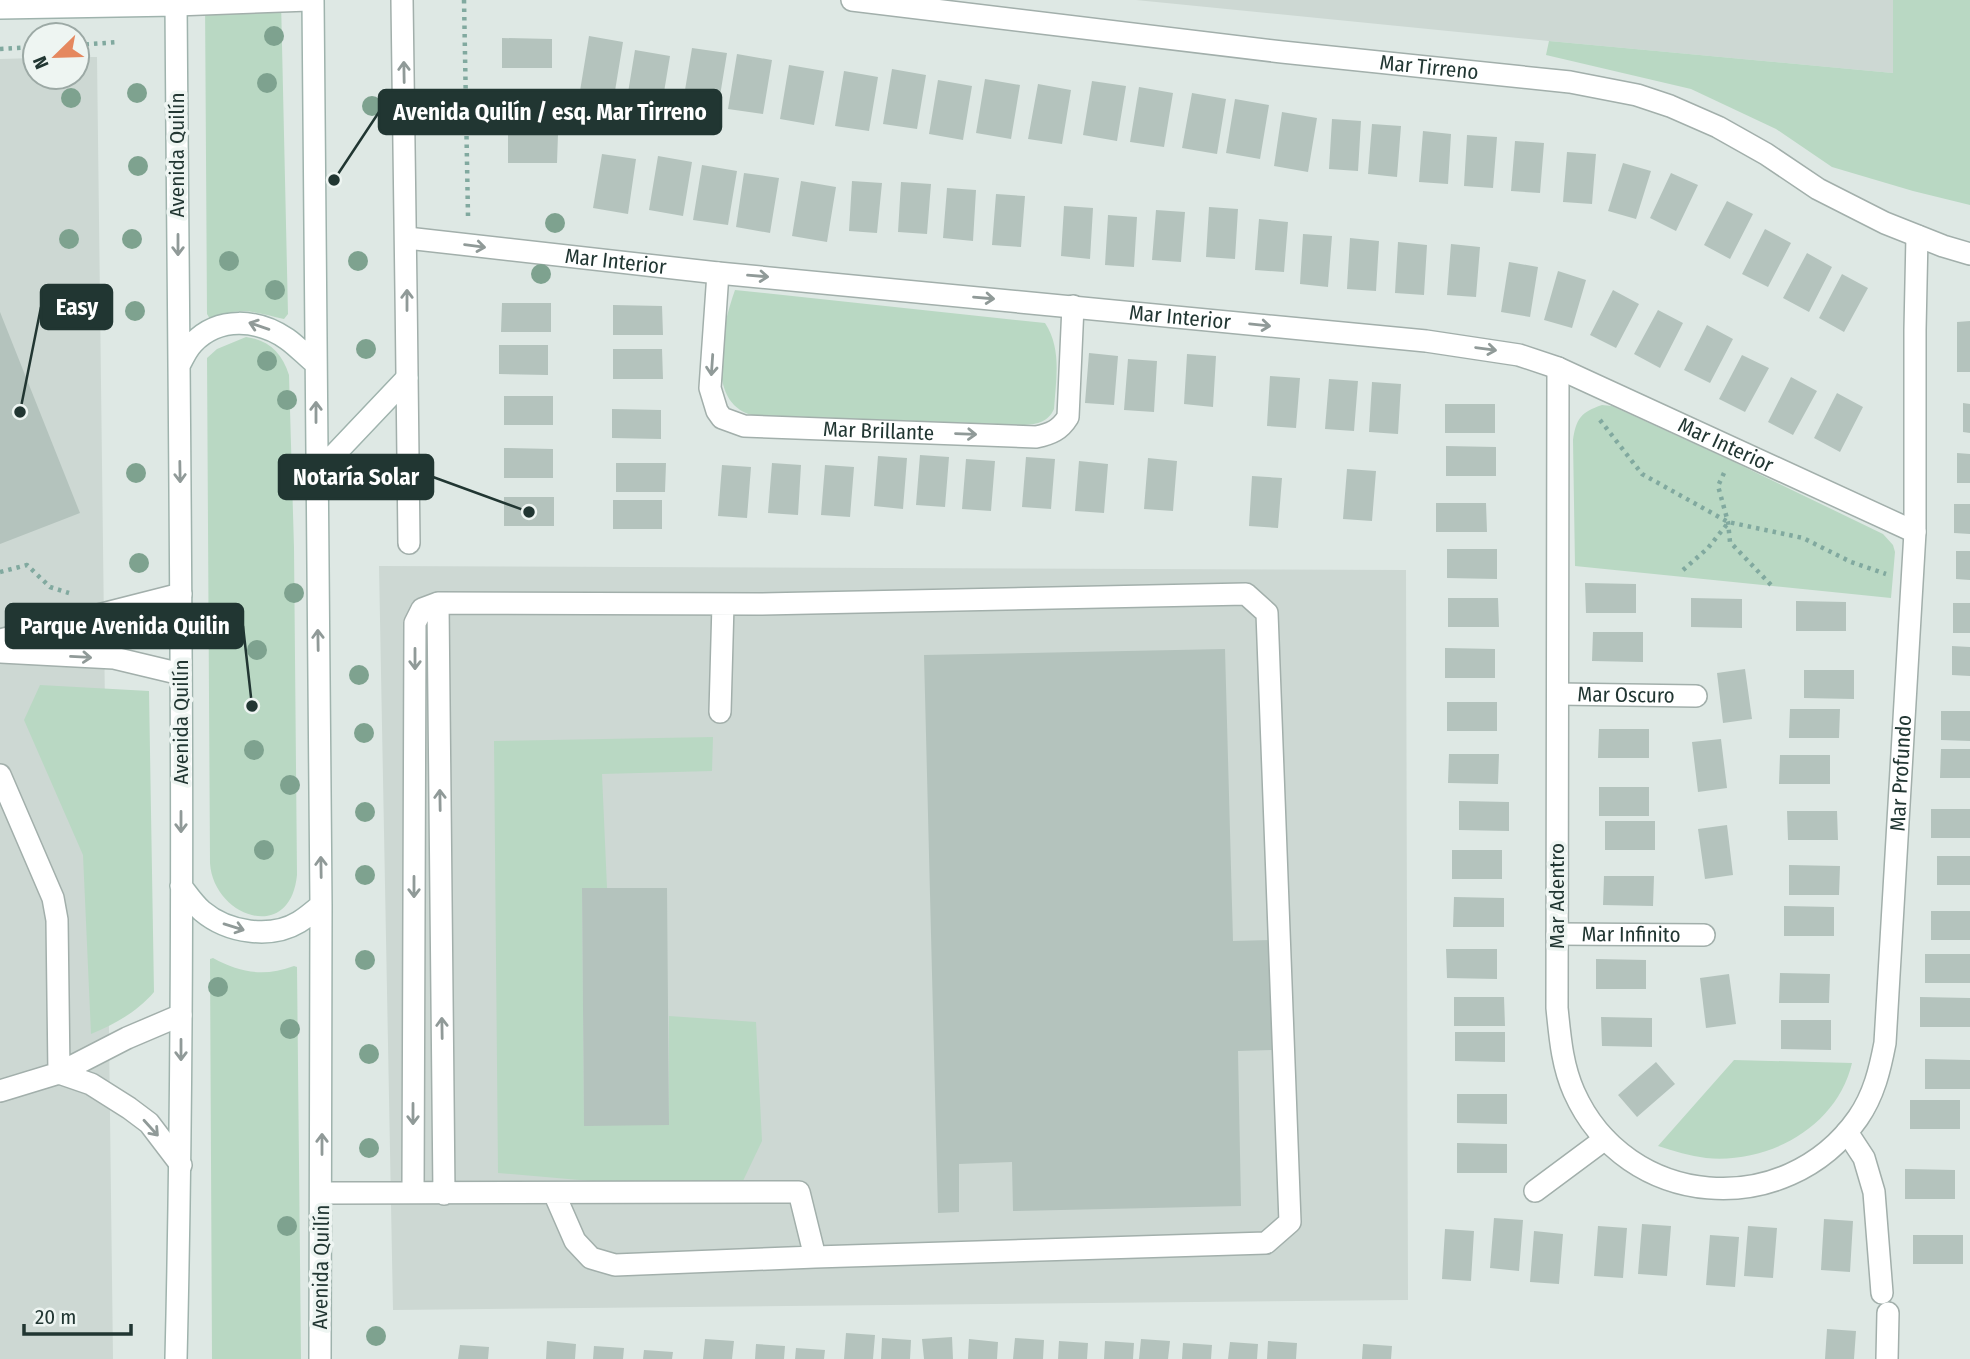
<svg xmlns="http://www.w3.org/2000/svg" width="1970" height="1359" font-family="'Fira Sans Condensed',sans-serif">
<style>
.built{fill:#cdd8d3}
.green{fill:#b9d8c3}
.building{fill:#b4c3bd}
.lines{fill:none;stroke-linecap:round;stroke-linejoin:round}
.lane-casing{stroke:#a2afab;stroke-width:24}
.street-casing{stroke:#a2afab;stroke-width:24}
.secondary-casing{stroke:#9fb3ad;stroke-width:24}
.path{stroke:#81a99f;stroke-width:4.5;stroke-dasharray:3.5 5;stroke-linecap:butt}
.lane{stroke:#fff;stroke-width:21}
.street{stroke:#fff;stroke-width:21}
.secondary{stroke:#fff;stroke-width:21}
.tree{fill:#7ea28f}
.oneway{stroke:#909a98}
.labels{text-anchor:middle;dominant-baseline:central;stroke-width:7;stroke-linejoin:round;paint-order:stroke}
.street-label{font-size:21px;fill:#213632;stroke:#eef5f2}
.leader{fill:none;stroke:#213632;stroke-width:2.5}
.callout-dot{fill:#213632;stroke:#eef5f2;stroke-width:2.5}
.callout{fill:#213632;stroke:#213632;stroke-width:2.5}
.callout-label{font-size:23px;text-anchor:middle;font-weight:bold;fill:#fff}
</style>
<rect width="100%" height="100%" fill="#dee8e4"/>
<!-- built -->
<path class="built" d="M1136 0H1893V73L1549 41Z
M77 57H97L113 1359H0V59L35 58V77H77Z
M379 566 1406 570 1408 1300 393 1310Z"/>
<!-- green -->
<path class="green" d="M205 0H281L288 314 284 319C265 315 251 309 232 312 224 314 218 318 210 319L207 314Z
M1893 0H1970V205L1913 191 1832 167 1776 129 1691 89 1546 55 1549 41 1893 73Z
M735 290 1045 323C1062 349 1056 379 1054 409 1048 422 1038 424 1024 425L752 415C703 402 723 324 735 290Z
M246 337C269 340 282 353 289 375L294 548 297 875C290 945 213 916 210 863L207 358 217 349Z
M1602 405 1612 406 1730 460 1883 534 1893 545 1895 552 1891 598 1575 566 1573 440C1576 419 1581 412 1602 405Z
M40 685 149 691 154 992C137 1012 115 1024 91 1034L83 855 24 720Z
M713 737 712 771 602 774 607 888H582L584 1125H669V1016L756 1022 762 1141 742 1183 637 1185 498 1173 494 741Z
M213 958C241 973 264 977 294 966L297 967 301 1359H212L210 959Z
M1734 1060 1852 1063C1837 1127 1769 1164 1706 1158 1690 1156 1674 1151 1658 1146Z"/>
<!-- building -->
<path class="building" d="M589 36 623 42 614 97 580 91Z
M502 38 552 39V68H502Z
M692 48 727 53 718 108 683 102Z
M635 50 670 56 661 110 626 105Z
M737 54 772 60 763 114 728 109Z
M789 65 824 71 814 125 780 119Z
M892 69 926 75 917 129 883 124Z
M844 71 878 77 869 131 835 126Z
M985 79 1020 85 1011 139 976 133Z
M938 80 972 86 963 140 929 134Z
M1092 81 1126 86 1117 141 1083 135Z
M1038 84 1071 90 1062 144 1028 139Z
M1139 87 1173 93 1164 147 1130 142Z
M1192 93 1226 99 1217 154 1182 148Z
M1235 99 1269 105 1260 159 1226 153Z
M1282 112 1317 118 1308 172 1274 166Z
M1332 119 1361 121 1358 171 1329 169Z
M1372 124 1401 126 1397 177 1368 174Z
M1423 131 1451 134 1448 184 1419 182Z
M508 133 558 134 557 163H508Z
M1467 135 1497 137 1493 188 1464 186Z
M1515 141 1544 143 1540 193 1511 191Z
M1567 152 1596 154 1592 204 1563 202Z
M602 154 636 159 628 214 593 208Z
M658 156 692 162 683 216 649 210Z
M1623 163 1651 171 1636 219 1608 211Z
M702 165 737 171 728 225 693 220Z
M744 173 779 178 770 233 736 227Z
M1671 173 1698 185 1676 231 1650 218Z
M801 181 836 187 827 242 792 236Z
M852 181 882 183 877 233 849 231Z
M901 182 931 184 927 234 898 232Z
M947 188 976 190 973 241 943 238Z
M996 194 1025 196 1021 247 992 245Z
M1727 201 1753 214 1730 259 1704 245Z
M1064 206 1093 208 1090 259 1061 256Z
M1209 207 1238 209 1235 259 1206 257Z
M1156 210 1185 212 1181 262 1152 260Z
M1108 215 1137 217 1134 267 1105 265Z
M1259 219 1288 222 1284 272 1255 270Z
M1765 229 1791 243 1768 287 1742 274Z
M1303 234 1332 236 1328 287 1300 284Z
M1350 238 1379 241 1376 291 1347 289Z
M1398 242 1427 245 1424 295 1395 293Z
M1451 244 1480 247 1476 297 1447 295Z
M1807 253 1832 267 1809 312 1783 298Z
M1509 262 1538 267 1530 317 1501 312Z
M1558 271 1586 280 1572 328 1544 320Z
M1842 274 1868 288 1844 332 1819 318Z
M1613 290 1639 304 1616 348 1590 335Z
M502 303H551V332H501Z
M613 305 662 306 663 335H613Z
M1658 310 1683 323 1660 368 1634 354Z
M0 312 80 513 0 544Z
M1970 321V372H1957V322Z
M1707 325 1733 339 1710 383 1684 370Z
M499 345H548V375L499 374Z
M613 349H662L663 379H613Z
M1089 353 1118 356 1114 405 1085 403Z
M1187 354 1216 356 1213 407 1184 404Z
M1742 355 1769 368 1745 412 1719 399Z
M1128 359 1157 361 1154 412 1124 410Z
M1270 376 1300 378 1296 428 1267 426Z
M1791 377 1817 391 1793 435 1768 422Z
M1329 379 1358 381 1354 431 1325 429Z
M1372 382 1401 384 1398 434 1369 432Z
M1837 393 1863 407 1840 452 1814 438Z
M504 396H553V425H504Z
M1963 403 1970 404V433L1963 432Z
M1445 404H1495V433H1445Z
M612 409 661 410V439L612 438Z
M1446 446 1496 447V476H1446Z
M504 448 553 449V478H504Z
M1957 453 1970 454V483H1957Z
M920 455 949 457 945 507 916 505Z
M878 456 907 458 903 509 874 506Z
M1026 457 1055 459 1051 509 1022 507Z
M1148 458 1177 461 1173 511 1144 509Z
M966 459 995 461 991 511 962 509Z
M1079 461 1108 464 1104 513 1075 511Z
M616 463H666L665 492H616Z
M772 463 801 465 798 515 768 513Z
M722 465 751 467 747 518 718 516Z
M825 465 854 467 850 517 821 515Z
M1347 469 1376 471 1372 521 1343 519Z
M1252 476 1282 478 1278 528 1249 526Z
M504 497H554V526H504Z
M613 500H662V529H613Z
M1436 503H1486L1487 532H1436Z
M1954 504H1970V534L1954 533Z
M1447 549H1497V579L1447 578Z
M1956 551H1970V580L1956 579Z
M1585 583 1636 584V613H1586Z
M1448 598H1498L1499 627H1448Z
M1691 598 1742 599V628L1691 627Z
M1796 601 1846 602V631H1796Z
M1953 603H1970V633H1953Z
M1593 632H1643V662L1592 661Z
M1952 646 1970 647V676L1952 675Z
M1445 648 1495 649V678H1445Z
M1225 649 1233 941 1271 940 1273 1050 1238 1051 1241 1206 1013 1211 1012 1162 959 1164V1212L938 1213 924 655Z
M1745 669 1752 719 1723 723 1717 673Z
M1804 670H1854V699L1804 698Z
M1447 702H1497V731H1447Z
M1790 709H1840L1839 738H1789Z
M1941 711H1970V741L1941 740Z
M1599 729H1649V758H1598Z
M1721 739 1727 788 1698 792 1692 742Z
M1941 749H1970V778H1940Z
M1449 754H1499L1498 784 1448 783Z
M1780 755H1830V784H1779Z
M1599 787H1649V816H1599Z
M1459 801 1509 802V831L1459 830Z
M1931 809H1970V838H1931Z
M1787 811H1837L1838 840H1788Z
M1605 821H1655V850H1605Z
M1727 825 1733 875 1705 879 1698 829Z
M1452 850H1502V879H1452Z
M1937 856H1970V885H1937Z
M1789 865 1840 866 1839 895H1789Z
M1604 876H1654L1653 906 1603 905Z
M582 888H667L669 1125 584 1126Z
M1454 897 1504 898V927H1453Z
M1784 906 1834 907V936H1784Z
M1931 911H1970V940H1931Z
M1446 949H1497V979L1447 978Z
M1925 954H1970V983H1925Z
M1596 959 1646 960V989H1596Z
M1780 973 1830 974 1829 1003H1779Z
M1729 974 1736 1024 1706 1028 1700 978Z
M1454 997H1504L1505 1026H1454Z
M1920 997 1970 998V1027H1920Z
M1601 1017 1652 1018V1047L1602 1046Z
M1781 1020H1831V1050L1781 1049Z
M1455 1032H1505V1062L1455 1061Z
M1925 1059 1970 1060V1089H1925Z
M1656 1062 1675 1084 1637 1117 1618 1095Z
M1457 1094H1507V1124L1457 1123Z
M1910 1100H1960V1129H1910Z
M1457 1143 1507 1144V1173H1457Z
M1905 1169 1955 1170V1199H1905Z
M1494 1218 1523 1220 1519 1271 1490 1268Z
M1824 1219 1853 1221 1850 1272 1821 1270Z
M1642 1224 1671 1226 1667 1276 1638 1274Z
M1598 1226 1627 1228 1623 1278 1594 1276Z
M1748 1226 1777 1228 1773 1278 1744 1276Z
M1445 1229 1474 1231 1471 1281 1442 1279Z
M1534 1231 1563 1234 1559 1284 1530 1282Z
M1710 1235 1739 1237 1735 1287 1706 1285Z
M1913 1235H1963V1264H1913Z
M1827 1329 1856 1331 1854 1359H1825Z
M846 1333 875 1335 873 1359H844Z
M952 1337 953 1359H924L922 1339Z
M882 1338 911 1340 910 1359H881Z
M1015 1338 1044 1340 1043 1359H1013Z
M705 1339 734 1341 732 1359H703Z
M969 1339 998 1342 997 1359H968Z
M1141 1339 1170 1341 1168 1359H1139Z
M547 1341 576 1344 575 1359H546Z
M1059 1341 1088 1343 1087 1359H1058Z
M1105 1341 1134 1343 1133 1359H1104Z
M1268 1341 1297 1343 1296 1359H1267Z
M1230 1342 1258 1344 1257 1359H1228Z
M1183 1343 1212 1345 1211 1359H1182Z
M756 1344 785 1346 784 1359H755Z
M1363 1344 1392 1346 1391 1359H1362Z
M460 1345 489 1347 488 1359H458Z
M594 1346 624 1348 623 1359H593Z
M796 1348 825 1350 824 1359H795Z
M644 1350 673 1352 672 1359H643Z"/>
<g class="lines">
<defs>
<path id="lane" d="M438 603 444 1194
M0 640 181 594
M0 652 114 658 181 674
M720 712 723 604
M0 775 53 898 57 920 59 1073
M59 1073 91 1084 129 1108 149 1123 181 1165
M0 1091 59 1073 127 1038 181 1015
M322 1193 799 1192 815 1257 1266 1243 1290 1222 1267 613 1246 594 759 604 438 603 422 609 415 623 413 1193
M554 1193 575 1241 591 1258 615 1265 815 1257"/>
<g id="street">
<path d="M402 0C406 181 406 362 409 543"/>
<path id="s1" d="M852 0 1282 52 1570 82 1637 95 1670 106 1718 127 1766 154 1818 189 1885 223 1943 246 1970 254"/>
<path d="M176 5 309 0"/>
<path id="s2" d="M407 238 718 273 1426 341 1519 355 1558 368 1915 532"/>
<path id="s3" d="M718 273 710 388 717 411 722 418 744 426 1036 437C1051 434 1060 430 1068 417L1073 306"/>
<path id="s4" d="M1558 368 1557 1008C1560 1037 1562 1065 1574 1092 1626 1209 1785 1222 1858 1118 1874 1095 1880 1069 1885 1043L1915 532V330L1917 236"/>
<path id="s5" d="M1558 694 1696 696"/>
<path id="s6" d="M1557 934 1704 935"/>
<path d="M1847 1132 1864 1158 1874 1192 1882 1293"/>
<path d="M1535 1191 1605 1139"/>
<path d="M1887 1359 1888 1313"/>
</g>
<path id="secondary" d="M313 0 321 905 320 1359
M0 8 176 5
M179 366C183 358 187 349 193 343 219 316 258 319 287 339 297 346 306 356 316 364
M316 474 407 378
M181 886C188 895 194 904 202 911 228 933 271 939 299 922 307 917 314 911 321 905
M176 1359C187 906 179 453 176 0"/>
</defs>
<!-- lane casing -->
<use href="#lane" class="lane-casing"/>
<!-- street casing -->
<use href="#street" class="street-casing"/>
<!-- secondary casing -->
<use href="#secondary" class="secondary-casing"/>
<!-- path -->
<path class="path" d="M464 0 468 216
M77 45 118 42
M0 49 35 47
M1600 420 1642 474 1728 522 1803 538 1851 562 1886 574
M1724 473 1718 486 1728 522 1730 542 1772 586
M1683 570 1708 548 1728 523
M0 572 27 565 50 587 69 593"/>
<!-- lane -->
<use href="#lane" class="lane"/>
<!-- street -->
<use href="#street" class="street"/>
<!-- secondary -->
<use href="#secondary" class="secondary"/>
</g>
<!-- trees -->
<g class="tree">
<circle cx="274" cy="36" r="10"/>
<circle cx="267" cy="83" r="10"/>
<circle cx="137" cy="93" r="10"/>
<circle cx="71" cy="98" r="10"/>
<circle cx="372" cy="106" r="10"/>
<circle cx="138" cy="166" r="10"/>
<circle cx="555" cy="223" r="10"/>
<circle cx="69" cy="239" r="10"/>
<circle cx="132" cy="239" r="10"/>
<circle cx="229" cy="261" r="10"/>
<circle cx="358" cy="261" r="10"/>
<circle cx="541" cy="274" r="10"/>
<circle cx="275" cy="290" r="10"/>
<circle cx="135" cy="311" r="10"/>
<circle cx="366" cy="349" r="10"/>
<circle cx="267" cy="361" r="10"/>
<circle cx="287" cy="400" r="10"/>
<circle cx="136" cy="473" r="10"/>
<circle cx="139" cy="563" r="10"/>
<circle cx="294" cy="593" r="10"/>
<circle cx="257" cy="650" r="10"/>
<circle cx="359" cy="675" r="10"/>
<circle cx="364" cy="733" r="10"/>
<circle cx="254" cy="750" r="10"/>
<circle cx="290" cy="785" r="10"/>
<circle cx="365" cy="812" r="10"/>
<circle cx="264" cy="850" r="10"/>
<circle cx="365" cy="875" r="10"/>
<circle cx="365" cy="960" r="10"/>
<circle cx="218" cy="987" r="10"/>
<circle cx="290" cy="1029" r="10"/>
<circle cx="369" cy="1054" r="10"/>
<circle cx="369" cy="1148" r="10"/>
<circle cx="287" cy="1226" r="10"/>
<circle cx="376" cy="1336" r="10"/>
</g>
<!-- one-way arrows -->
<defs><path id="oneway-shaft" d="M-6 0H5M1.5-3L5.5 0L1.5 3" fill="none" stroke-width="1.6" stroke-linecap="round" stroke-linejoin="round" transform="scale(1.75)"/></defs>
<g class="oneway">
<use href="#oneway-shaft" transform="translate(404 72) rotate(-91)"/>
<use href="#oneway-shaft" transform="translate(178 245) rotate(90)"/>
<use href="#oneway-shaft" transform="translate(475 246) rotate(7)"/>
<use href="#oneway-shaft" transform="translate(758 276) rotate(5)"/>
<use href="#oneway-shaft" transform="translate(984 298) rotate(5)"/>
<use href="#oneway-shaft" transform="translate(407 300) rotate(-90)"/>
<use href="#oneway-shaft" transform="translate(1260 325) rotate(6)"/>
<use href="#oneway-shaft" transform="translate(259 326) rotate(-161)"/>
<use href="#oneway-shaft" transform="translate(1486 349) rotate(8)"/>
<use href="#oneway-shaft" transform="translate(712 365) rotate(94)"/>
<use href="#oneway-shaft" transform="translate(316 412) rotate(-90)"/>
<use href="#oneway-shaft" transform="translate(966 434) rotate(2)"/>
<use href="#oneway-shaft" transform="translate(180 472) rotate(89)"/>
<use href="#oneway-shaft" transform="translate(318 640) rotate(-91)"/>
<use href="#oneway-shaft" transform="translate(81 657) rotate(3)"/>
<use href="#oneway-shaft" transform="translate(415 659) rotate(90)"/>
<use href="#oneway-shaft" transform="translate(440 800) rotate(-91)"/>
<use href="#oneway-shaft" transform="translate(181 822) rotate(90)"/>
<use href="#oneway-shaft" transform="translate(321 867) rotate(-91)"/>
<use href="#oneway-shaft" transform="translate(414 887) rotate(90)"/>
<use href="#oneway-shaft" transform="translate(234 927) rotate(17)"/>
<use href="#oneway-shaft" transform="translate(442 1028) rotate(-91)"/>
<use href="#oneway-shaft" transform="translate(181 1050) rotate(90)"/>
<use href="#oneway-shaft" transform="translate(413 1114) rotate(90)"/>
<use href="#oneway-shaft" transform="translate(151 1128) rotate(48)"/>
<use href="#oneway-shaft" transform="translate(322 1144) rotate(-90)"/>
</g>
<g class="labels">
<!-- street labels -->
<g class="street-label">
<text stroke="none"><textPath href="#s1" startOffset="581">Mar Tirreno</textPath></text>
<text transform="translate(177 155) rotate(-90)">Avenida Quilín</text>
<text stroke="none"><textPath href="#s2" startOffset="210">Mar Interior</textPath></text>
<text stroke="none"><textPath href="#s2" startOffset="777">Mar Interior</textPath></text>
<text stroke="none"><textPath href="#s3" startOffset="306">Mar Brillante</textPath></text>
<text stroke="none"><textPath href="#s2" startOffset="1344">Mar Interior</textPath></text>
<text stroke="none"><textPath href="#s5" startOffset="68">Mar Oscuro</textPath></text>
<text transform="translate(181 722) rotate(-90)">Avenida Quilín</text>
<text stroke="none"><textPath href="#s4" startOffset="1423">Mar Profundo</textPath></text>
<text transform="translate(1557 896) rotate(-90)">Mar Adentro</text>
<text stroke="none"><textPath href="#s6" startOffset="74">Mar Infinito</textPath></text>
<text transform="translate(321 1267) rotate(-89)">Avenida Quilín</text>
</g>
</g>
<!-- callouts -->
<path class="leader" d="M334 180L379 112M20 412L41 307M529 512L433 477M252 706L243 626"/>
<g class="callout-dot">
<circle cx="334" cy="180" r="7"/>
<circle cx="20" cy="412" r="7"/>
<circle cx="529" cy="512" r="7"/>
<circle cx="252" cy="706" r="7"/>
</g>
<g class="callout">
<rect x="379" y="90" width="342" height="44" rx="7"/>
<rect x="41" y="285" width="71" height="44" rx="7"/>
<rect x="279" y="455" width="154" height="44" rx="7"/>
<rect x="6" y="604" width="237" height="44" rx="7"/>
</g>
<g class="callout-label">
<text x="550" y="120">Avenida Quilín / esq. Mar Tirreno</text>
<text x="77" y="315">Easy</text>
<text x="356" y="485">Notaría Solar</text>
<text x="125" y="634">Parque Avenida Quilin</text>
</g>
<!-- north arrow -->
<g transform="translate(56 56) rotate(247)"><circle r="33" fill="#eef5f2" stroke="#9ca9a5" stroke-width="2"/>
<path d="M0-5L12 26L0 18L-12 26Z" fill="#e5885f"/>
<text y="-10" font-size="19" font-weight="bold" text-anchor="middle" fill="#213632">N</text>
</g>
<!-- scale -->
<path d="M24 1324v10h107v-10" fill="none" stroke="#213632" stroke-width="3.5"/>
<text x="35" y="1324" font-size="21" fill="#213632" stroke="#eef5f2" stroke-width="5" paint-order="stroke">20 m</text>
</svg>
